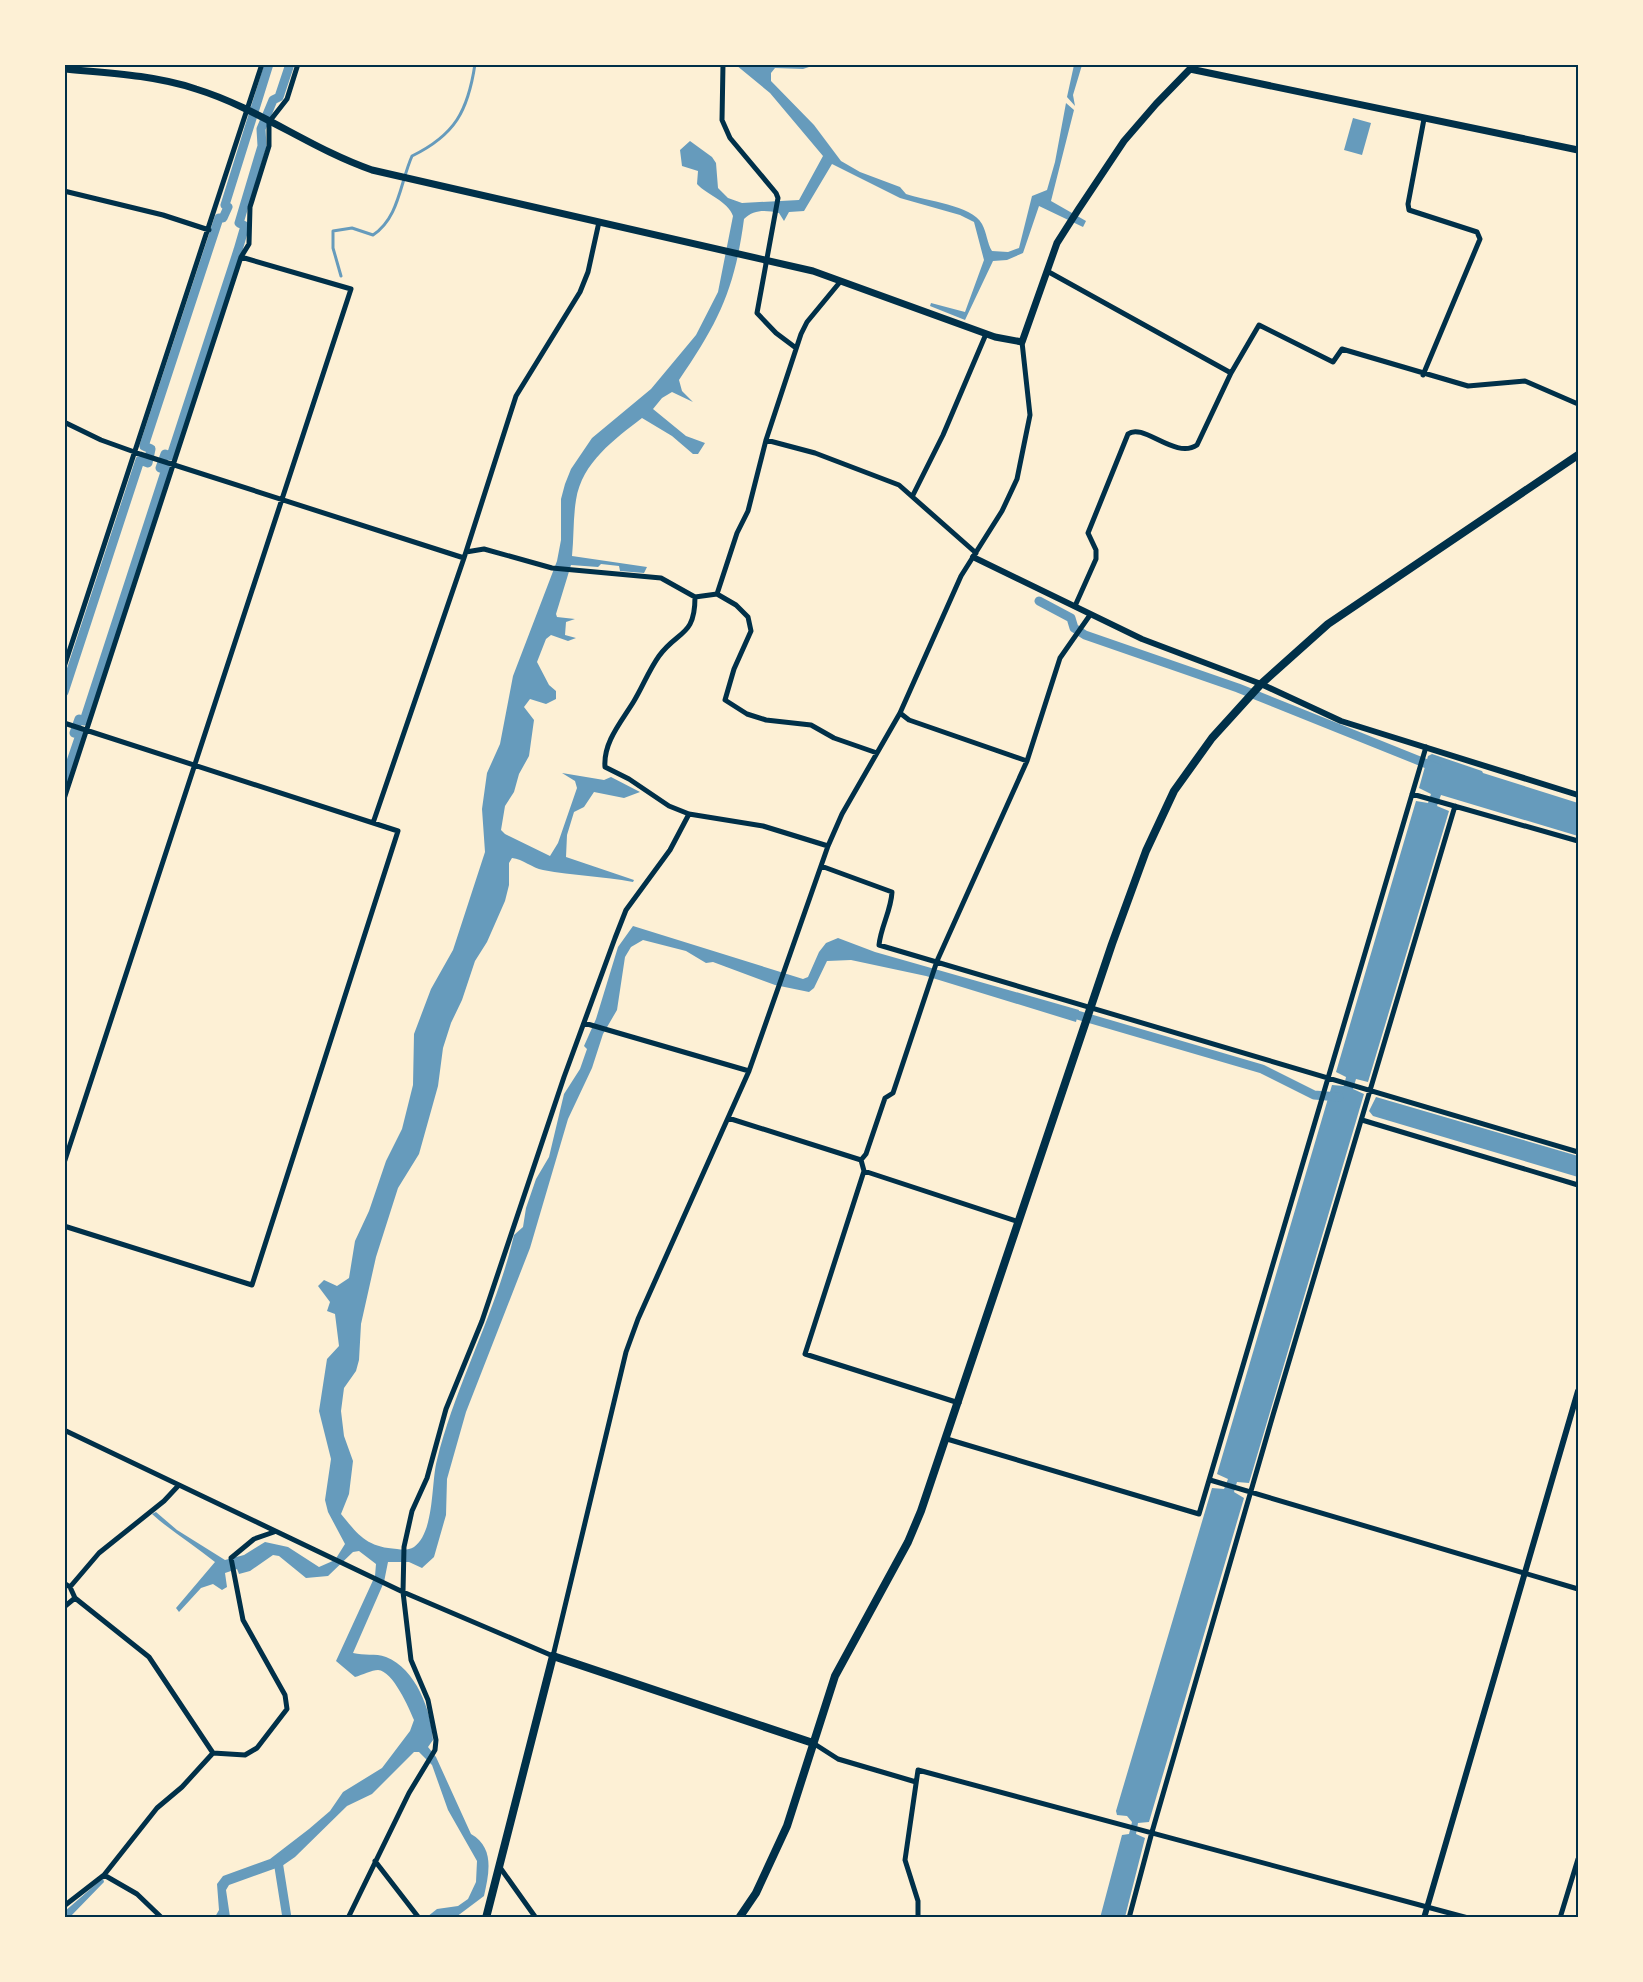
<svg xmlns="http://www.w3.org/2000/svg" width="1643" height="1982" font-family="'Fira Sans Condensed',sans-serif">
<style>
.water{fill:#669bbc}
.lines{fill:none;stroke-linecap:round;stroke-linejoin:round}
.stream{stroke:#669bbc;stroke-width:3}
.canal{stroke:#669bbc;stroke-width:9}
.minor{stroke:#003049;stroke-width:5}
.tertiary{stroke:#003049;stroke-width:6}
.secondary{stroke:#003049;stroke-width:7}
.primary{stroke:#003049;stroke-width:8}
.neatline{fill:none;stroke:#003049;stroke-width:2}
</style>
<rect width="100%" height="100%" fill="#fdf0d5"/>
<!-- water -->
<path class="water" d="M736 65H815L803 69 775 68 771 73V81L814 125 841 161 860 172 900 187 906 194C926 201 972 205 982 224 987 233 987 243 992 251L1008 252 1019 248 1032 196 1047 190 1055 162 1066 103 1074 110 1051 201 1086 221 1083 227 1039 206 1023 253 1007 260 993 261 965 320 930 306 931 303 965 312 984 260 974 222 960 215 900 198 832 164 804 211 789 212 784 221 779 213C766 210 754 209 744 219 735 288 719 322 679 380L682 391 693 402 672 392 662 398 653 409 686 436 705 443 698 454H693L672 436 642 418C615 439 582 462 576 500 573 518 574 537 572 556L647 567 644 573 620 571 619 566 601 564 598 567 571 565 556 614 557 617 575 619 566 622 565 635 576 638 568 641 551 635 546 639 537 662 549 685 556 691V699L546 704 530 699 524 707 534 720 529 756 519 774 514 792 505 806 501 830 505 834 550 856 558 843 577 788 575 781 562 773 604 780 611 777 640 792 624 798 594 792 584 807 574 812 567 835 566 857 634 880 633 882C603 876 573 876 543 870 532 868 523 859 512 858L509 863V885L505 901 487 942 475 961 462 1000 451 1023 443 1048 438 1086 419 1154 398 1188 376 1257 361 1324 359 1360 356 1371 344 1388 341 1411 344 1436 353 1461 349 1494 341 1514C359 1536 367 1547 397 1549 403 1550 409 1550 414 1547 435 1532 431 1481 437 1460 456 1383 496 1313 514 1235L523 1227 526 1208 536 1179 549 1157 564 1094 580 1069 587 1049 584 1046 596 1019 618 947 633 926 803 979 808 977 819 952 826 943 838 938 875 952 1079 1010 1076 1022 926 976 851 960 827 961 814 988 809 992 775 985 713 962 706 963 686 951 643 940 631 947 625 957 617 1010 603 1034 592 1068 568 1119 530 1248 466 1412 447 1479 446 1515 434 1557 422 1568 409 1562H388L384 1582 353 1653C364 1656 375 1653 386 1657 416 1669 431 1710 433 1740L428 1747 436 1757 471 1834C495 1848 489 1873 484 1896L456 1917H427L437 1909 458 1906 468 1899 476 1882 477 1861 448 1810 432 1765 419 1752H414L372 1794 347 1806 295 1857 282 1866 229 1885 226 1890 230 1917H215L219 1910 217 1884 223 1876 270 1859 309 1829 330 1811 343 1792 382 1768 410 1731 414 1720C409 1708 393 1671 378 1670 372 1670 362 1675 355 1677L336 1661 375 1576 376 1564 359 1551 353 1552 328 1576 306 1578 279 1556 273 1555 250 1571 239 1574 237 1569 225 1573 227 1587 222 1590 213 1584 201 1588 179 1612 176 1608 215 1562C194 1545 172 1532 152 1514L156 1512 177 1530 225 1560 244 1555 265 1542 288 1547 319 1567 335 1560 345 1544 328 1512 325 1500 331 1459 319 1411 327 1359 339 1346 335 1314 327 1311 330 1302 318 1286 324 1280 337 1286 349 1278 355 1241 369 1211 386 1161 402 1129 413 1085 414 1034 431 989 453 950 485 852 482 809 487 773 500 744 513 676 557 561 561 540V499L565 484 571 469 592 438 651 389 696 335 718 292 733 216C728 201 707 195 697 184L698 171 682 166 680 150 690 141 712 157 716 163 718 188 728 198 742 203 799 200 823 156 770 93Z
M1074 65H1082L1073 95 1075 106 1067 97Z
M1353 118 1371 123 1362 155 1344 150Z
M1432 754 1482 771 1483 773 1578 803V836L1441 795 1437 806 1449 811 1368 1082 1356 1079 1353 1089 1364 1094 1249 1483 1237 1482 1234 1492 1244 1498 1149 1822 1138 1823 1136 1834 1145 1838 1125 1917 1100 1918 1122 1835 1129 1834 1132 1822 1127 1816 1117 1815 1116 1811 1212 1488 1224 1489 1228 1479 1217 1474 1332 1085 1344 1086 1346 1077 1336 1072 1416 801 1428 803 1431 794 1419 788 1428 756Z
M1376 1097 1578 1156V1177L1373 1116 1369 1111Z
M103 1878 104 1882 70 1917H65L64 1912Z"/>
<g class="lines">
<!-- stream -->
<path class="stream" d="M341 276 333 248V231L352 228 373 235C399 218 400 183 412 156 455 135 468 111 475 64"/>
<!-- canal -->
<path class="canal" d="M1039 601 1071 618 1074 628 1085 635 1238 688 1437 768
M64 692 140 460 148 463 151 449 144 446 219 218H223L228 207 225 205 269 64
M64 782 80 735 74 733 79 719 84 721 166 469 160 468 165 454 171 456 238 250 245 226 239 223 262 146 261 129 273 100 279 97 290 64
M1067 1012 1262 1069 1314 1095 1339 1097
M278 1861 287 1918"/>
<!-- minor -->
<path class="minor" d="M723 64 722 120 730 138 776 193 778 198 757 313 776 333 796 348
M64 191 163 215 209 230
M1047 271 1231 373
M1423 375 1480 239 1477 232 1409 210 1408 204 1424 119
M64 422 101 440 140 454 464 558
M766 440 815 453 899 485 976 553
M913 495 943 435 986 334
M466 552 484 549 552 568 661 578 695 597 717 594 736 605 748 617 751 631 734 669 725 700 747 714 766 720 811 725 834 738 877 753
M717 594 737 533 748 511 766 440 801 334 807 322 840 282
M695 597C695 637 678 630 659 656 649 670 643 686 634 701 622 721 603 742 605 767L629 779 669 806 689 814 763 826 828 846
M1075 606 1096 559V550L1088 533 1128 434C1143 422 1175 460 1197 445L1231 373 1259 325 1333 362 1342 349 1468 386 1525 381 1578 404
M64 667 262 64
M900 713 909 720 1027 761
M64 723 398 831 252 1285 64 1226
M1412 794 1578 841
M64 799 241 257 249 244 250 207 269 146V122L287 99 298 64
M373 823 464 558 516 396 580 292 588 272 599 222
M821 866 892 892C891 911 881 926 879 945L1578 1152
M584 1023 749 1071
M728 1118 861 1160
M1362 1120 1578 1185
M861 1160 866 1154 885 1098 893 1093 937 961 1027 761 1060 658 1090 615
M861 1160 864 1171 805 1354 959 1403
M64 1163 351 289 241 257
M864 1171 1019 1222
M64 1430 403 1592 553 1656 626 1352 638 1319 749 1071 828 846 842 814 900 713 961 576 1002 511 1017 479 1030 415 1022 342
M947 1439 1199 1514 1426 747
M1210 1480 1578 1589
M64 1583 70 1587 75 1598 149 1657 213 1753
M70 1587 99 1553 164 1501 178 1486
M64 1607 75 1598
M813 1743 838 1759 916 1782
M213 1753 245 1755 257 1748 287 1709 285 1695 243 1620 231 1558 254 1539 274 1532
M375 1861 419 1918
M499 1866 536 1918
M104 1875 137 1894 162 1918
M64 1906 104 1875 157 1808 182 1787 213 1753
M348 1918 409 1793 435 1750 436 1740 428 1700 411 1660 403 1592 404 1547 412 1511 427 1478 446 1409 482 1321 564 1077 615 938 626 910 670 850 689 814
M918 1918V1901L905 1860 918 1770 1468 1918
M1129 1918 1152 1832 1273 1415 1455 806
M1560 1918 1578 1859"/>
<!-- tertiary -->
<path class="tertiary" d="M973 557 1142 639 1261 684 1341 721 1578 795
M1424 1918 1578 1391"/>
<!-- secondary -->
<path class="secondary" d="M64 69C108 73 154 75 196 89 258 108 311 149 372 170L813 271 995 337 1022 342 1057 243 1078 210 1124 141 1156 104 1190 69 1578 150"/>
<!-- primary -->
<path class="primary" d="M486 1918 553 1656 813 1743
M739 1918 756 1893 787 1826 835 1676 908 1542 921 1511 1112 944 1146 851 1174 791 1212 738 1261 684 1328 624 1578 455"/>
</g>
<!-- border -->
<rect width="1643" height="1982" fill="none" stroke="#fdf0d5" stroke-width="132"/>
<rect x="66" y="66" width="1511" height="1850" class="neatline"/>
</svg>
